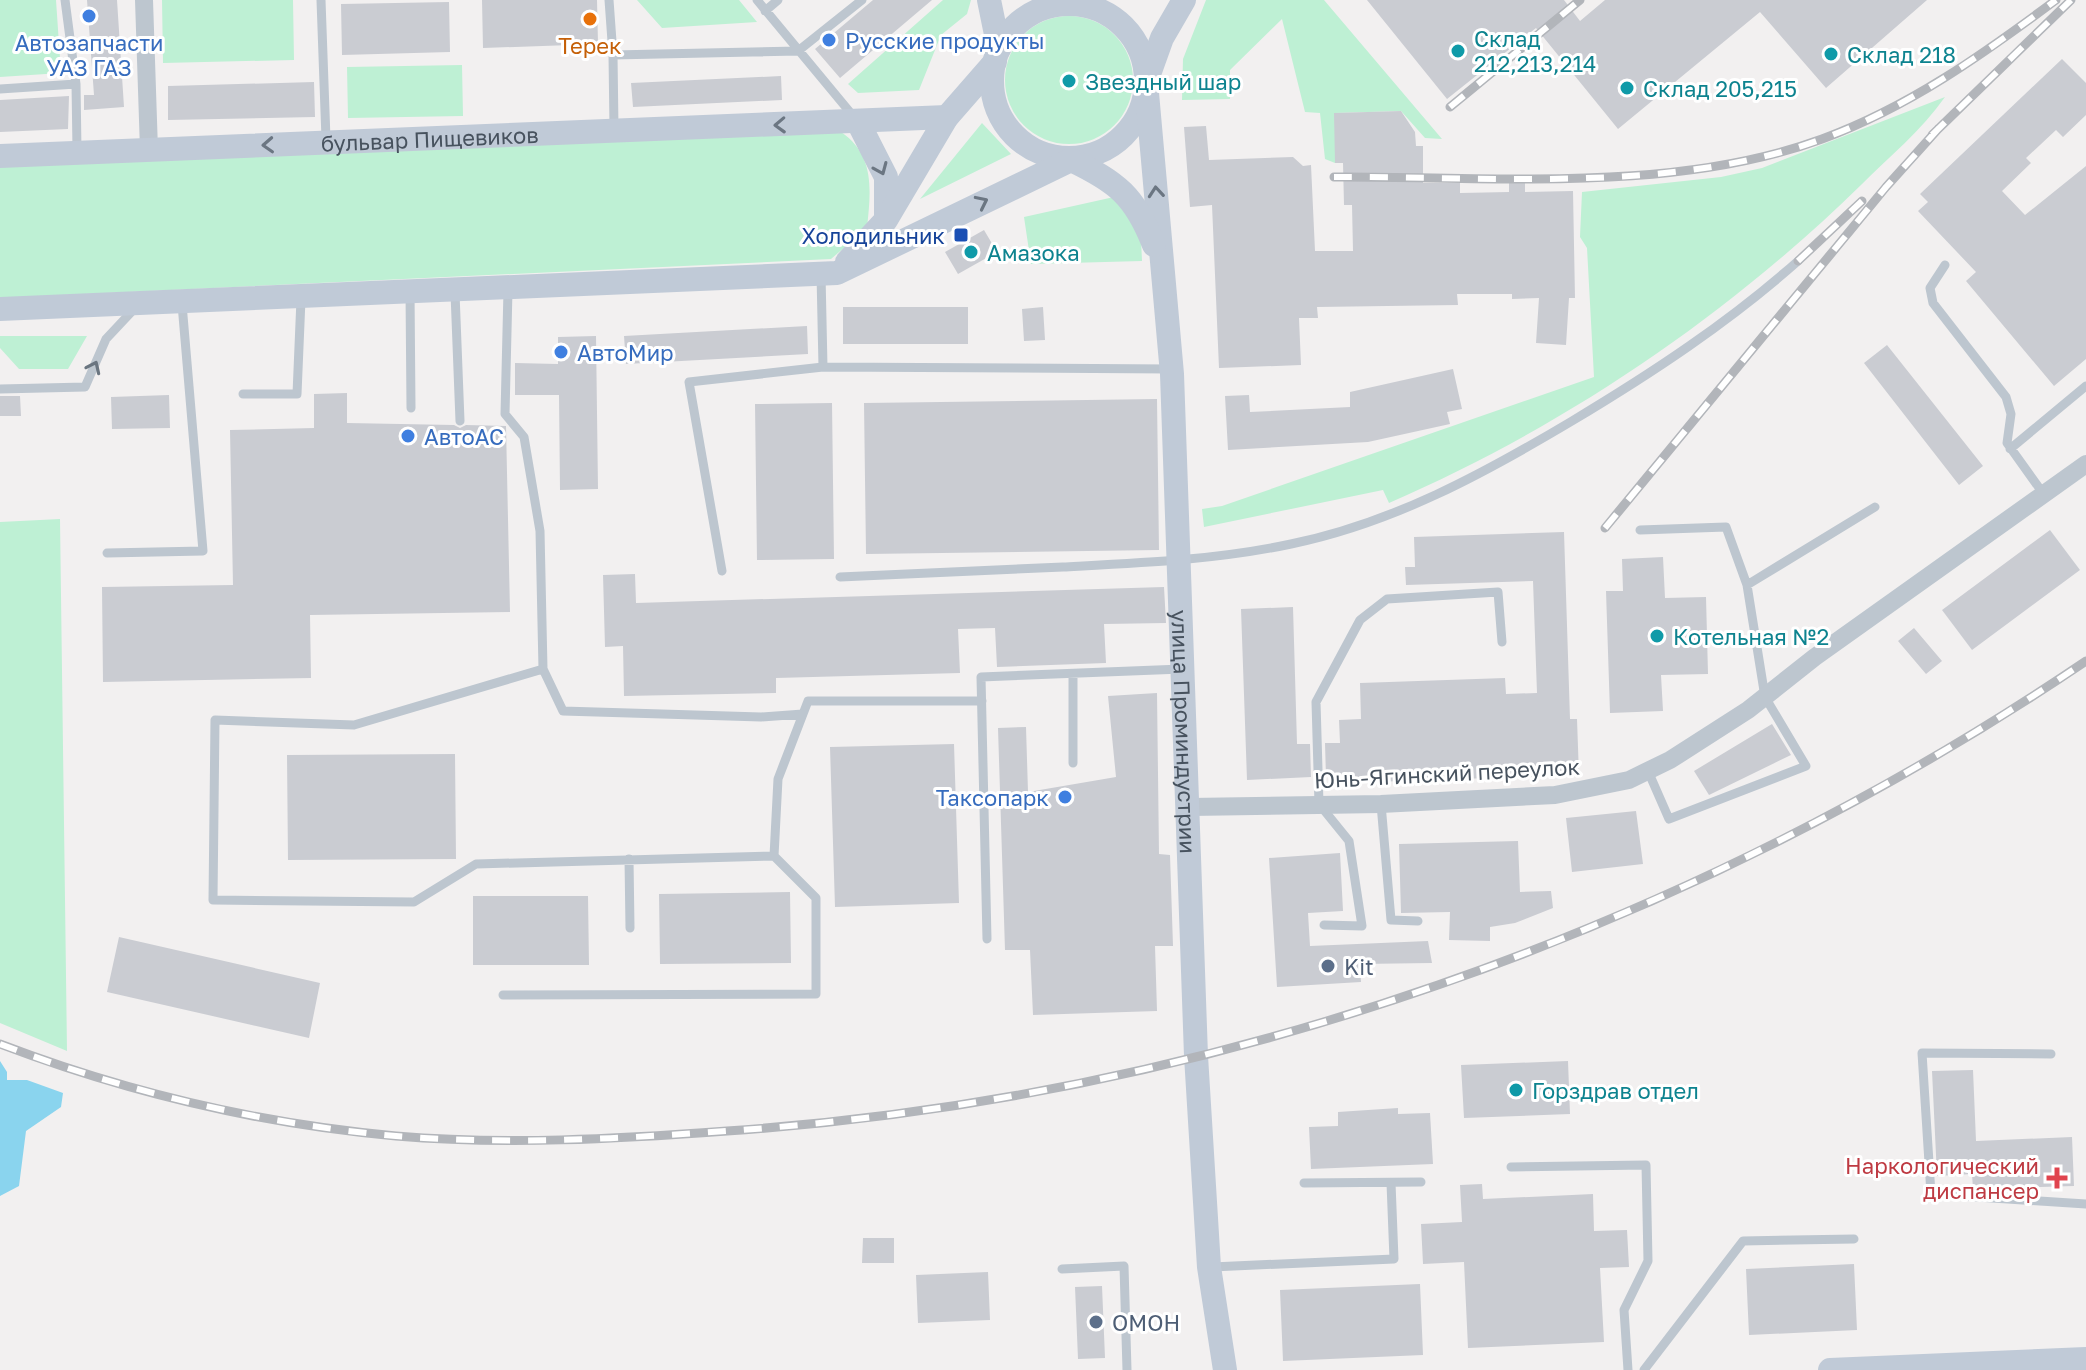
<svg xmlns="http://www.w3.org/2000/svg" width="2086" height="1370" font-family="'Golos Text',sans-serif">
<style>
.green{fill:#bef0d4}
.water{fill:#8ad4ee}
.building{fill:#caccd2}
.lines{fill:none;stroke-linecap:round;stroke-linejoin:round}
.service{stroke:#bdc6cf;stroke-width:9}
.minor{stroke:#bdc6cf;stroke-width:18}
.secondary{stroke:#c0cad7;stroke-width:24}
.rail-casing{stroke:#b2b5ba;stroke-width:9}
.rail{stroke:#fff;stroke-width:6;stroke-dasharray:18;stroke-linecap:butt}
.oneway{stroke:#6b7682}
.oneway2{stroke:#6a7580}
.shop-dot{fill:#3f7fe0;stroke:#fff;stroke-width:3}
.food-dot{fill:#e8710a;stroke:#fff;stroke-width:3}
.culture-dot{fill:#0f9aa8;stroke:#fff;stroke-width:3}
.transit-dot{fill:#1a4fb4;stroke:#fff;stroke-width:3}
.service-dot{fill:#5c6f8a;stroke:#fff;stroke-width:3}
.health-dot{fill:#e0444e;stroke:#fff;stroke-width:3}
.labels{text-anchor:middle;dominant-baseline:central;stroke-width:6;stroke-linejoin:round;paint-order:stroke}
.culture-label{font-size:22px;fill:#0d838f;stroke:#fff;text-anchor:start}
.shop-label{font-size:22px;fill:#366cbe;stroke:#fff;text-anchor:start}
.food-label{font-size:22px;fill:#c56008;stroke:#fff}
.street-label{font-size:22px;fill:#47525e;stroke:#fff}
.transit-label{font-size:22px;fill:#164399;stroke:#fff;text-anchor:end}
.service-label{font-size:22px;fill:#4e5e75;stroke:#fff;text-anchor:start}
.health-label{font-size:22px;fill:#be3a42;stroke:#fff;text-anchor:end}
</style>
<rect width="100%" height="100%" fill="#f2f0f0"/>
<!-- green -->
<path class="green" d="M0 0H56L61 73 0 77Z
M162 0H293L294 60 163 63Z
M637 0H739L757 22 662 28Z
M943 0H971L967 14 941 35 919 90 858 93 848 84Z
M1206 0H1324L1442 139 1425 138 1401 111 1335 113V163L1325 159 1320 113 1305 112 1282 19 1230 70V99L1182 100 1183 59Z
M1005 80a64 64 0 1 1 128 0a64 64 0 1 1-128 0Z
M462 65 463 116 348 118 347 67Z
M1945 97C1922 130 1889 157 1861 185 1725 318 1564 427 1389 503L1383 490 1204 527 1202 509 1222 506 1594 377 1587 248 1580 237 1582 192 1721 177 1762 168Z
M982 123 1011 154 920 199Z
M841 132C875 155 871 190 867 228L831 259 0 298V164Z
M1114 197 1140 218 1142 261 1031 264 1024 217Z
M0 336H87L68 369H19L0 348Z
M60 519 67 1051 0 1023V522Z"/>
<!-- water -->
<path class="water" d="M0 1061 7 1072V1080H27L63 1093 61 1107 26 1131 19 1186 0 1196Z"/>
<!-- building -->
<path class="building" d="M87 0H117L124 107 84 110V95H94Z
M482 0H597L598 44 483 48Z
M873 0H932L840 78 815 49Z
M1367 0H1564L1580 21 1605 0H1927L1826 88 1760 12 1618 129 1536 28 1447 99Z
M449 2 450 52 342 55 341 4Z
M2062 59 2086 83V115L2063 137 2056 130 2026 158 2031 163 2002 191 2025 215 2086 166V359L2054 386 1966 281 1976 272 1918 211 1928 202 1920 194Z
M781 76 782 100 633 107 631 83Z
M314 82 315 117 168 120V86Z
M69 96 68 129 0 132V100Z
M1401 111 1415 132 1416 146H1423V183H1460V193L1509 192V182H1525V192L1573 191 1575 298H1569L1566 345 1536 343 1539 298 1512 299V294H1457L1458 305 1317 307 1318 318H1299L1301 365 1219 368 1212 205 1190 207 1184 127 1206 126 1209 160 1293 157 1303 166 1311 165 1315 251H1353L1352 205H1344L1343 163H1335L1334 113Z
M984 230 997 252 958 274 945 252Z
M843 307H968V344H843Z
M1043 307 1045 340 1024 341 1022 309Z
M807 326 808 354 626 364 624 336Z
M596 336 598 489 560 490 559 395H515V363L558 364V337Z
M1887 345 1983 466 1959 485 1864 363Z
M1453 369 1462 409 1447 412 1450 424 1368 442 1228 450 1225 396 1249 395 1250 412 1350 407V392Z
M347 393V423L454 425 460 428 466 425 506 426 510 612 310 615 311 678 103 682 102 587 233 585 230 430 314 428V394Z
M169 395 170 428 112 429 111 397Z
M0 396H20L21 416H0Z
M1157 399 1159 550 866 554 864 403Z
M832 403 834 559 757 560 755 404Z
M2050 530 2080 570 1972 650 1942 610Z
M1564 532 1570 719H1577L1579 775 1345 783V776L1326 777 1325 743H1340L1339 720 1361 719 1360 683 1505 678 1506 694 1537 693 1533 581 1406 585 1405 567H1415L1414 537Z
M1663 557 1665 598 1706 597 1708 674 1661 675 1663 711 1610 713 1606 591H1623L1622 559Z
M635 574 636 603 1164 587 1166 623 1104 624 1106 663 997 667 995 628 958 629 960 673 776 678V693L624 696 623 646 605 647 603 575Z
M1293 607 1297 744H1310L1311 777 1247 780 1241 609Z
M1914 628 1942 661 1926 674 1898 641Z
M1157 693 1159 854 1170 855 1173 946H1155L1157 1011 1033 1015 1030 950H1005L998 728 1026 727 1028 792 1116 777 1108 696Z
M1772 724 1791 755 1709 795 1694 771Z
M954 744 959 903 835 907 830 747Z
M455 754 456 859 288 860 287 755Z
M1636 811 1643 864 1572 872 1566 818Z
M1518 841 1520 892 1551 891 1553 908 1515 923 1490 927V941L1449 940 1450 912 1401 913 1399 844Z
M1340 853 1343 911 1308 913 1310 946 1428 941 1432 963 1360 964 1361 982 1277 987 1269 858Z
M790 892 791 963 660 964 659 894Z
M473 896H588L589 965H473Z
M119 937 320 983 309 1038 107 992Z
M1568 1061 1570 1114 1464 1118 1461 1065Z
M1973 1070 1976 1141 2072 1137 2074 1186 1973 1189 1972 1174 1937 1176 1932 1071Z
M1398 1108V1114L1430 1113 1433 1164 1311 1169 1309 1127 1338 1126V1112Z
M1482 1184 1483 1199 1593 1194 1594 1231 1627 1230 1629 1267 1600 1268 1604 1342 1468 1348 1464 1262 1423 1264 1421 1224 1462 1222 1460 1185Z
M863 1238H894V1263H862Z
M1854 1264 1857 1330 1749 1335 1746 1269Z
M988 1272 990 1320 918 1323 916 1275Z
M1420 1284 1423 1355 1283 1361 1280 1290Z
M1102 1286 1105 1358 1078 1359 1075 1287Z"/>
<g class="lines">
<!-- service -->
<path class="service" d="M65 0 76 84 77 150
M321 0 326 139
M609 0 613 55
M757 0 854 117
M765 11 778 0
M0 89 76 84
M614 128 613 55 798 51 862 0
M1945 265 1930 288 1933 303 2006 397 2011 414 2007 443 2045 496
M508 290 505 414 524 437 540 531 543 669 354 725 215 720 213 900 414 902 476 864 774 856 778 779 808 701H982
M410 291 411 408
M455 293 460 421
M823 367 1171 369
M0 389 85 387 106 339 136 307
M243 394H297L301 299
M2010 449 2086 386
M1640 530 1726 527 1747 585
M107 553 203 551 182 304
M722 571 689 382 823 367 821 274
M840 577C914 573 988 570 1063 567 1140 563 1216 560 1291 544 1393 523 1483 474 1572 421 1652 373 1728 323 1798 261
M543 669 563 711 761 717 803 714
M1073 675V763
M1648 771 1669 819 1806 766 1765 697 1747 585 1875 507
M1381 804 1391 920 1418 921
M629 859 630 928
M1324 925 1362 926 1349 841 1319 804 1316 702 1360 620 1387 599 1498 592 1502 642
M987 939 981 677 1182 669
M503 995 816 994V898L774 856
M2051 1054 1922 1053 1931 1194 2086 1204
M1511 1167 1646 1165 1648 1261 1624 1310 1628 1370
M1304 1183 1421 1182
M1212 1267 1394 1259 1391 1183
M1062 1269 1124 1266 1127 1370
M1644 1370 1743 1241 1854 1239"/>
<!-- minor -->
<path class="minor" d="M144 0 149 150
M1190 807 1381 804 1555 795 1629 780 1670 760 1748 710 1815 657 2086 464"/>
<!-- secondary -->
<g class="secondary">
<path d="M989 0 999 49"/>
<circle cx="1069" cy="81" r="77"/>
<path d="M1148 77 1162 38 1184 0"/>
<path id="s1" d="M1147 93 1172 374 1196 1056 1209 1267 1225 1370"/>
<path d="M858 122 886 177V217"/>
<path id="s2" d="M0 156 947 117"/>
<path d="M847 262 886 220 947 117 995 62"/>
<path d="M0 309 837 273 1071 160C1117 182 1135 196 1154 245"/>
<path d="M1830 1370 2086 1359"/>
</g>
<defs>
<path id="rail" d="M1450 107 1580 0
M1932 135 2071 0
M1334 177C1492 176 1672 194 1822 139 1909 107 1982 55 2056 0
M1798 261 1862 201
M1605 528 1886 187 1939 128
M0 1044C126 1092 262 1124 396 1136 506 1145 617 1139 727 1131 1210 1098 1685 932 2086 661"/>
</defs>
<!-- rail casing -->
<use href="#rail" class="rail-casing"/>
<!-- rail -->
<use href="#rail" class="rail"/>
</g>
<!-- one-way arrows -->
<defs><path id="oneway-chevron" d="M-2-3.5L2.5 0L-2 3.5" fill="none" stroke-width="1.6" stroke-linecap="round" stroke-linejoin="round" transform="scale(2)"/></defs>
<g class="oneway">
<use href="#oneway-chevron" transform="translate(780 125) rotate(178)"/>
<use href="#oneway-chevron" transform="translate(268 145) rotate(177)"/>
<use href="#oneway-chevron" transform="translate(881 169) rotate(67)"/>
<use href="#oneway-chevron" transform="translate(1156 192) rotate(-95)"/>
<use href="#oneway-chevron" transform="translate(982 202) rotate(-26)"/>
</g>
<use class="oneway2" href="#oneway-chevron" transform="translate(94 367) rotate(-65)"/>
<!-- markers -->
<g class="shop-dot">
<circle cx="89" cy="16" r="8"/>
<circle cx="829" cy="40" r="8"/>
<circle cx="561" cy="352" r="8"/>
<circle cx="408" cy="436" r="8"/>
<circle cx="1065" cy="797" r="8"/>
</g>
<circle class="food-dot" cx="590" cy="19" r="8"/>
<g class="culture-dot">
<circle cx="1458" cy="51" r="8"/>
<circle cx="1831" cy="54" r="8"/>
<circle cx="1069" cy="81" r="8"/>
<circle cx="1627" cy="88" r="8"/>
<circle cx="971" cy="252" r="8"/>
<circle cx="1657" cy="636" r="8"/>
<circle cx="1516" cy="1090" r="8"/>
</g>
<rect class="transit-dot" x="953" y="227" width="16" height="16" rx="4"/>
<g class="service-dot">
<circle cx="1328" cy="966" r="8"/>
<circle cx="1096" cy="1322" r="8"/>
</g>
<path class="health-dot" d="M2053 1166h8v8h8v8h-8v8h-8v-8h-8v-8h8z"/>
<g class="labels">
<!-- culture labels -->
<g class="culture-label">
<text x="1474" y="38">Склад<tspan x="1474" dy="25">212,213,214</tspan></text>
<text x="1847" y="54">Склад 218</text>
<text x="1085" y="81">Звездный шар</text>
<text x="1643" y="88">Склад 205,215</text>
<text x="987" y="252">Амазока</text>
<text x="1673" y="636">Котельная №2</text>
<text x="1532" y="1090">Горздрав отдел</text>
</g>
<!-- shop labels -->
<g class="shop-label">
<text x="845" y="40">Русские продукты</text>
<text x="89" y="42" text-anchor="middle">Автозапчасти<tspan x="89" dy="25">УАЗ ГАЗ</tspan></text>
<text x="577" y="352">АвтоМир</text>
<text x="424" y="436">АвтоАС</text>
<text x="1049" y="797" text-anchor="end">Таксопарк</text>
</g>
<!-- food labels -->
<g class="food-label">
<text x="590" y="45">Терек</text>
</g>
<!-- street labels -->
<g class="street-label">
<text stroke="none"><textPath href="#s2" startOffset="430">бульвар Пищевиков</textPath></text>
<text stroke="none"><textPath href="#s1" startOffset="640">улица Проминдустрии</textPath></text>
<text transform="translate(1447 773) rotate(-3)">Юнь-Ягинский переулок</text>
</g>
<!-- transit labels -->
<g class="transit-label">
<text x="945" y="235">Холодильник</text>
</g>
<!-- service labels -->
<g class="service-label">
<text x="1344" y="966">Kit</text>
<text x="1112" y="1322">ОМОН</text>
</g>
<!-- health labels -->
<g class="health-label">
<text x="2039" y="1165">Наркологический<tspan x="2039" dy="25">диспансер</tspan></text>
</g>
</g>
</svg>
